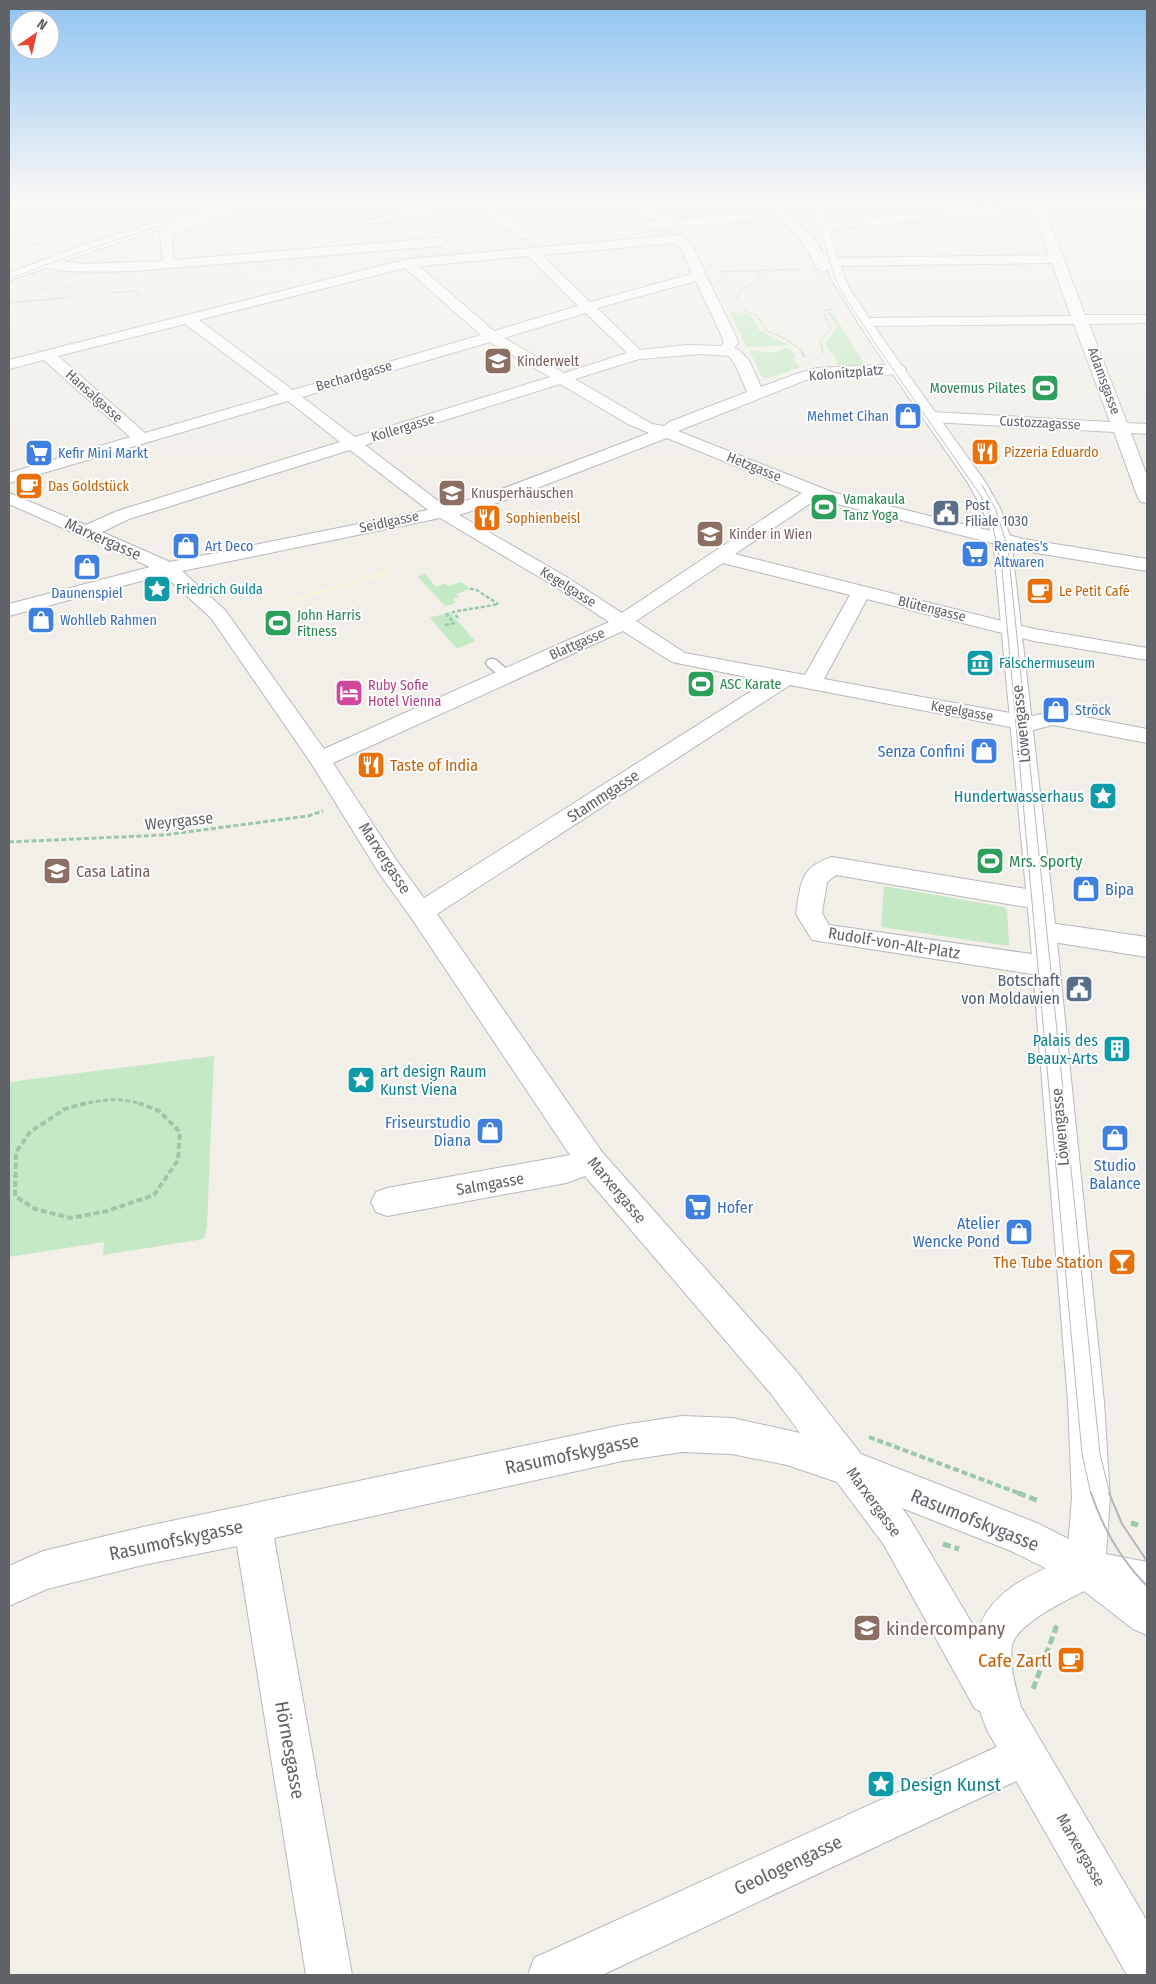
<svg xmlns="http://www.w3.org/2000/svg" width="1156" height="1984" font-family="'Fira Sans Condensed',sans-serif">
<style>
.green{fill:#c5e8c5}
.sand{fill:#fbf3d9}
.lines{fill:none;stroke-linecap:round;stroke-linejoin:round}
.lane-casing{stroke:#b5b8bc;stroke-width:3}
.street-casing{stroke:#b5b8bc;stroke-width:2}
.secondary-casing{stroke:#b6babf;stroke-width:2}
.path-far5{stroke:#9cc7a9;stroke-width:1;stroke-dasharray:2.5 1;stroke-linecap:butt}
.path-far4{stroke:#9cc7a9;stroke-width:2;stroke-dasharray:3 1;stroke-linecap:butt}
.path-far3{stroke:#9cc7a9;stroke-width:2.5;stroke-dasharray:4 2;stroke-linecap:butt}
.path-far2{stroke:#9cc7a9;stroke-width:3;stroke-dasharray:5 2.5;stroke-linecap:butt}
.path-far1{stroke:#9cc7a9;stroke-width:4;stroke-dasharray:6 3;stroke-linecap:butt}
.path{stroke:#9cc7a9;stroke-width:5;stroke-dasharray:8 4;stroke-linecap:butt}
.lane{fill:#fff;fill-rule:evenodd}
.street{fill:#fff;fill-rule:evenodd}
.secondary{fill:#fff;fill-rule:evenodd}
.tram-far1{stroke:#b6b7b8;stroke-width:1}
.tram{stroke:#b6b7b8;stroke-width:2}
.rail{stroke:#b6b7b8;stroke-width:2;stroke-dasharray:0.5 3;stroke-linecap:butt}
.labels{text-anchor:middle;dominant-baseline:central;stroke-width:4;stroke-linejoin:round;paint-order:stroke}
.far-education-label{font-size:14px;fill:#785e54;stroke:#fff;text-anchor:start}
.far-street-label{font-size:14px;fill:#5f6368;stroke:#fff}
.far-leisure-label{font-size:14px;fill:#27864d;stroke:#fff;text-anchor:start}
.far-shop-label{font-size:14px;fill:#366cbe;stroke:#fff;text-anchor:start}
.far-food-label{font-size:14px;fill:#c56008;stroke:#fff;text-anchor:start}
.far-service-label{font-size:14px;fill:#4e5e75;stroke:#fff;text-anchor:start}
.far-culture-label{font-size:14px;fill:#0d838f;stroke:#fff;text-anchor:start}
.far-hotel-label{font-size:14px;fill:#b23c85;stroke:#fff;text-anchor:start}
.street-label{font-size:16px;fill:#5f6368;stroke:#fff}
.shop-label{font-size:16px;fill:#366cbe;stroke:#fff;text-anchor:end}
.food-label{font-size:16px;fill:#c56008;stroke:#fff;text-anchor:start}
.culture-label{font-size:16px;fill:#0d838f;stroke:#fff;text-anchor:end}
.leisure-label{font-size:16px;fill:#27864d;stroke:#fff;text-anchor:start}
.education-label{font-size:16px;fill:#785e54;stroke:#fff;text-anchor:start}
.service-label{font-size:16px;fill:#4e5e75;stroke:#fff;text-anchor:end}
.near-street-label{font-size:19px;fill:#5f6368;stroke:#fff}
.near-education-label{font-size:19px;fill:#785e54;stroke:#fff;text-anchor:start}
.near-food-label{font-size:19px;fill:#c56008;stroke:#fff;text-anchor:end}
.near-culture-label{font-size:19px;fill:#0d838f;stroke:#fff;text-anchor:start}
</style>
<rect width="100%" height="100%" fill="#f1efe8"/>
<!-- green -->
<path class="green" d="M735 311 752 316 759 330 789 345 746 347 730 312Z
M828 313H833L864 364 863 365 841 366 836 364 838 362C834 354 828 351 825 344L837 327Z
M784 348H790L796 358 793 359 800 367 770 378 762 377 749 350C760 350 774 357 784 348Z
M425 574 436 587 445 583 448 586 462 582 470 589 456 594 459 597 453 599 456 603 445 606 418 577Z
M450 612 475 641 457 649 430 618Z
M884 886 1004 907 1007 910 1009 946 881 927Z
M214 1056 207 1227 204 1239 103 1255 104 1242 9 1257V1082Z"/>
<!-- sand -->
<path class="sand" d="M392 570 394 572 294 601 292 599Z"/>
<g class="lines">
<defs>
<path id="lane" d="M384 217H387V221L366 223 362 221Z
M492 659 496 660 511 673 513 676 511 679H503L488 666 486 663 488 660Z"/>
<path id="street" d="M248 198 266 200 264 203 172 234 173 260 440 238 446 242 440 246 133 271C116 271 48 275 38 263L45 259 82 264 163 261 160 232 162 229 249 200Z
M472 198H498L486 203 532 235 526 239 522 238 474 205 384 223 378 219 384 215Z
M588 198H609L660 212 671 220 754 213 760 217 754 221 652 229 646 225 648 222 658 221 652 218 590 201Z
M764 198H776L777 203 813 237 828 262 834 258 1049 255 1033 211 819 230 817 227 819 224 823 223 1089 198H1137L1131 202 1045 210 1085 315H1147V323L1089 324 1127 423 1147 424V434L1131 433 1147 476V503L1141 502 1138 498 1114 432 932 422 926 420 924 417 926 414 932 412 1110 422 1074 324 864 326 859 325 857 322 859 319 864 318 1071 316 1052 263 834 266 828 263 830 268 823 272 816 268C808 241 787 226 767 207Z
M858 198H874L886 206 880 210Z
M678 235 682 236 691 244 737 339 738 343 734 348C749 353 755 374 761 387L796 374 817 368 898 364 903 366 906 369 903 372 898 374 817 378 806 380 678 431 832 492 1024 539 1147 559V571L1024 551 817 499 735 554 1034 629 1147 648V660L1034 641 867 599 824 679 1021 715 1033 716 1053 711 1147 729V743L1053 725 1033 730 1021 729 790 685 437 914 602 1152 796 1371 861 1454 1037 1523 1100 1555 1105 1569 1100 1583 1086 1588 1011 1551 902 1508 910 1519 1005 1679 1011 1694 1005 1709 990 1715 975 1709 884 1545 837 1482 787 1465 732 1454 682 1452 622 1461 274 1538 352 1975H306L237 1546 143 1565 47 1589 9 1606V1566L43 1551 143 1527 622 1425 682 1416 732 1418 800 1433 772 1395 585 1176 566 1183 387 1216 376 1212 371 1202 376 1192 387 1188 570 1155 412 919 379 873 311 763 211 618 164 575 9 616V604L150 567 9 504V493L86 525 117 511 340 442 288 401 9 483V473L130 437 44 360 9 369V360L408 259ZM675 243 680 246 692 274 590 302 542 255ZM528 256 578 306 494 331 419 266ZM405 268 481 335 293 390 199 320ZM696 281 723 339 724 343 721 346 687 345 640 350 597 308ZM586 313 627 353 564 373 504 338ZM185 324 279 394 145 433 58 356ZM490 342 550 377 355 437 302 397ZM702 354 729 356 736 366 747 392 669 422 664 426 652 424 575 379 639 359ZM560 384 628 424 649 433 494 492 446 507 365 445ZM667 438 802 493 622 613 565 576 459 515 506 500ZM350 450 428 510 170 562 102 532 129 519ZM440 518 551 584 609 622 324 749 225 610 182 571ZM723 563 850 595 805 675 685 653 636 621ZM623 631 672 662 767 681 424 898 397 861 333 763Z
M832 857 1038 891 1047 894 1051 900 1047 906 1038 909 836 875 827 882 822 913 829 925 1045 956 1055 959 1058 966 1055 973 1045 976 812 940 796 914C801 885 799 867 832 857Z
M1043 922 1147 937V957L1034 939 1030 932 1034 925Z
M1025 1734 1040 1740 1046 1755 1040 1770 602 1975H528L534 1958Z"/>
<path id="secondary" d="M231 198H250L248 201 93 251 9 281V273L83 245Z
M801 198H813L817 203 830 198H848L822 210 845 279 850 289 885 342 986 483 1000 508 1011 539 1056 932 1104 1402 1110 1498 1106 1554 1147 1562V1635L1133 1629 1084 1591C1065 1601 1016 1624 1012 1646 1009 1666 1016 1688 1021 1707L1147 1921V1975H1127L987 1730C965 1676 962 1619 1016 1584 1032 1574 1051 1566 1067 1558L1072 1498 1068 1402 1030 932 993 539 982 508 968 483 872 344 831 279 812 212Z"/>
</defs>
<!-- lane casing -->
<use href="#lane" class="lane-casing"/>
<!-- street casing -->
<use href="#street" class="street-casing"/>
<!-- secondary casing -->
<use href="#secondary" class="secondary-casing"/>
<!-- path-far5 -->
<path class="path-far5" d="M9 199 11 198
M67 200 73 198
M9 218 31 211
M35 246 32 245 44 241
M720 272 801 269
M108 293 135 291 145 301
M735 301 741 291 761 277 758 271
M9 303 73 297
M740 308 757 316 767 331 786 339 800 349 803 354
M823 353 820 341 831 329 823 311 833 309"/>
<!-- path-far4 -->
<path class="path-far4" d="M802 353 805 357"/>
<!-- path-far3 -->
<path class="path-far3" d="M470 589H475L498 604
M458 618 453 612 499 604
M445 625 454 623 446 613"/>
<!-- path-far2 -->
<path class="path-far2" d="M9 842 164 835 308 816 323 811
M81 1105C102 1099 123 1097 143 1105"/>
<!-- path-far1 -->
<path class="path-far1" d="M86 1103 65 1109 30 1132 16 1152 15 1196 35 1209 71 1218 107 1211 154 1195 178 1160 180 1132 159 1111 139 1103
M869 1437 1021 1494"/>
<!-- path -->
<path class="path" d="M1018 1493 1039 1501
M1131 1523 1138 1525
M943 1544 959 1549
M1033 1689 1056 1628 1051 1624"/>
<!-- lane -->
<use href="#lane" class="lane"/>
<!-- street -->
<use href="#street" class="street"/>
<!-- secondary -->
<use href="#secondary" class="secondary"/>
<!-- tram-far1 -->
<path class="tram-far1" d="M805 198 816 215 834 276 840 289 876 345 981 496 992 522 1002 570 1082 1454 1091 1494
M9 279 91 248 247 198
M982 485 996 510 1008 549 1100 1454 1110 1494"/>
<!-- tram -->
<path class="tram" d="M1091 1493C1103 1529 1120 1559 1147 1586
M1109 1493 1122 1524 1147 1561"/>
<!-- rail -->
<path class="rail" d="M33 275 157 271 372 253
M9 292 320 266 597 237 1074 198"/>
</g>
<!-- sky -->
<linearGradient id="sky" x2="0" y2="1"><stop stop-color="#8fc3f1"/><stop offset="0.42" stop-color="#f9f8f5"/><stop offset="1" stop-color="#f9f8f5" stop-opacity="0"/></linearGradient>
<rect width="1156" height="476" fill="url(#sky)"/>
<!-- icons -->
<defs>
<symbol id="school-square" viewBox="-11 -11 22 22"><rect x="-9" y="-9" width="18" height="18" rx="4" fill="#8d6e63" stroke="#fff"/><path d="M0-5L7-2L0 1L-7-2ZM-4 1L0 2.5L4 1V4Q0 6-4 4Z" fill="#fff"/></symbol>
<symbol id="stadium-square" viewBox="-11 -11 22 22"><rect x="-9" y="-9" width="18" height="18" rx="4" fill="#2e9e5b" stroke="#fff"/><path d="M0-5a6.5 5 0 1 0 0 10a6.5 5 0 1 0 0-10ZM-3.5-1.8h7v3.6h-7Z" fill="#fff"/></symbol>
<symbol id="shop-square" viewBox="-11 -11 22 22"><rect x="-9" y="-9" width="18" height="18" rx="4" fill="#3f7fe0" stroke="#fff"/><path d="M-5-2.5h2.3a2.7 3.5 0 0 1 5.4 0H5L5.5 6h-11ZM-1.5-2.5h3a1.5 2.3 0 0 0-3 0Z" fill="#fff"/></symbol>
<symbol id="restaurant-square" viewBox="-11 -11 22 22"><rect x="-9" y="-9" width="18" height="18" rx="4" fill="#e8710a" stroke="#fff"/><path d="M-5-6h1v4h1v-4h1v4h1v-4h1v5L-1.5 .5V6h-2V.5L-5-1ZM5-6V6H3V1.5H1.5Q1.5-4 5-6Z" fill="#fff"/></symbol>
<symbol id="supermarket-square" viewBox="-11 -11 22 22"><rect x="-9" y="-9" width="18" height="18" rx="4" fill="#3f7fe0" stroke="#fff"/><path d="M-6-5.5h2.5l.6 2H6L4.5 2H-2.5L-4.4-4H-6ZM-1.5 3.2a1.3 1.3 0 1 0 .1 0ZM3 3.2a1.3 1.3 0 1 0 .1 0Z" fill="#fff"/></symbol>
<symbol id="cafe-square" viewBox="-11 -11 22 22"><rect x="-9" y="-9" width="18" height="18" rx="4" fill="#e8710a" stroke="#fff"/><path d="M-5.5-4.5H6V0H3Q3 3.5 0 3.5H-2.5Q-5.5 3.5-5.5 0ZM3-3.2v2h1.7v-2ZM-6 4.5H4V6H-6Z" fill="#fff"/></symbol>
<symbol id="civic-square" viewBox="-11 -11 22 22"><rect x="-9" y="-9" width="18" height="18" rx="4" fill="#5c6f8a" stroke="#fff"/><path d="M-.6-6.5H3V-4.5H.6V-3L4-1V1h2V6H-6V1h2V-1L-.6-3ZM-1.2 2.5V6h2.4V2.5Z" fill="#fff"/></symbol>
<symbol id="sight-square" viewBox="-11 -11 22 22"><rect x="-9" y="-9" width="18" height="18" rx="4" fill="#0f9aa8" stroke="#fff"/><path d="M0-6L1.8-2.2L6-1.7L2.9 1.2L3.7 5.4L0 3.3L-3.7 5.4L-2.9 1.2L-6-1.7L-1.8-2.2Z" fill="#fff"/></symbol>
<symbol id="museum-square" viewBox="-11 -11 22 22"><rect x="-9" y="-9" width="18" height="18" rx="4" fill="#0f9aa8" stroke="#fff"/><path d="M0-6L6-3V-2H-6V-3ZM-5-1h2V3h-2ZM-1-1h2V3h-2ZM3-1h2V3H3ZM-6 4H6V6H-6Z" fill="#fff"/></symbol>
<symbol id="hotel-square" viewBox="-11 -11 22 22"><rect x="-9" y="-9" width="18" height="18" rx="4" fill="#d1479c" stroke="#fff"/><path d="M-6-4.5h1.5V1H6V5H4.5V3h-9V5H-6ZM-4 0a1.8 1.8 0 1 1 3.6 0ZM.5 0V-2.5h3Q6-2.5 6 0Z" fill="#fff"/></symbol>
<symbol id="building-square" viewBox="-11 -11 22 22"><rect x="-9" y="-9" width="18" height="18" rx="4" fill="#0f9aa8" stroke="#fff"/><path d="M-4-6H4V6H1V3H-1V6H-4ZM-2.5-4.3h1.7v1.8h-1.7ZM.8-4.3h1.7v1.8H.8ZM-2.5-1h1.7V.8h-1.7ZM.8-1h1.7V.8H.8Z" fill="#fff"/></symbol>
<symbol id="bar-square" viewBox="-11 -11 22 22"><rect x="-9" y="-9" width="18" height="18" rx="4" fill="#e8710a" stroke="#fff"/><path d="M-6-5H6L.8 .8V4.5H3.5V6h-7V4.5H-.8V.8Z" fill="#fff"/></symbol>
</defs>
<g fill-rule="evenodd">
<use href="#school-square" x="482" y="345" width="32" height="32"/>
<use href="#stadium-square" x="1029" y="372" width="32" height="32"/>
<use href="#shop-square" x="892" y="400" width="32" height="32"/>
<use href="#restaurant-square" x="969" y="436" width="32" height="32"/>
<use href="#supermarket-square" x="23" y="437" width="32" height="32"/>
<use href="#cafe-square" x="13" y="470" width="32" height="32"/>
<use href="#school-square" x="436" y="477" width="32" height="32"/>
<use href="#stadium-square" x="808" y="491" width="32" height="32"/>
<use href="#civic-square" x="930" y="497" width="32" height="32"/>
<use href="#restaurant-square" x="471" y="502" width="32" height="32"/>
<use href="#school-square" x="694" y="518" width="32" height="32"/>
<use href="#shop-square" x="170" y="530" width="32" height="32"/>
<use href="#supermarket-square" x="959" y="538" width="32" height="32"/>
<use href="#shop-square" x="71" y="551" width="32" height="32"/>
<use href="#sight-square" x="141" y="573" width="32" height="32"/>
<use href="#cafe-square" x="1024" y="575" width="32" height="32"/>
<use href="#shop-square" x="25" y="604" width="32" height="32"/>
<use href="#stadium-square" x="262" y="607" width="32" height="32"/>
<use href="#museum-square" x="964" y="647" width="32" height="32"/>
<use href="#stadium-square" x="685" y="668" width="32" height="32"/>
<use href="#hotel-square" x="333" y="677" width="32" height="32"/>
<use href="#shop-square" x="1040" y="694" width="32" height="32"/>
<use href="#shop-square" x="968" y="735" width="32" height="32"/>
<use href="#restaurant-square" x="355" y="749" width="32" height="32"/>
<use href="#sight-square" x="1087" y="780" width="32" height="32"/>
<use href="#stadium-square" x="974" y="845" width="32" height="32"/>
<use href="#school-square" x="41" y="855" width="32" height="32"/>
<use href="#shop-square" x="1070" y="873" width="32" height="32"/>
<use href="#civic-square" x="1063" y="973" width="32" height="32"/>
<use href="#building-square" x="1101" y="1033" width="32" height="32"/>
<use href="#sight-square" x="345" y="1064" width="32" height="32"/>
<use href="#shop-square" x="474" y="1115" width="32" height="32"/>
<use href="#shop-square" x="1099" y="1122" width="32" height="32"/>
<use href="#supermarket-square" x="682" y="1191" width="32" height="32"/>
<use href="#shop-square" x="1003" y="1216" width="32" height="32"/>
<use href="#bar-square" x="1106" y="1246" width="32" height="32"/>
<use href="#school-square" x="851" y="1612" width="32" height="32"/>
<use href="#cafe-square" x="1055" y="1644" width="32" height="32"/>
<use href="#sight-square" x="865" y="1768" width="32" height="32"/>
</g>
<g class="labels">
<!-- far-education labels -->
<g class="far-education-label">
<text x="517" y="361">Kinderwelt</text>
<text x="471" y="493">Knusperhäuschen</text>
<text x="729" y="534">Kinder in Wien</text>
</g>
<!-- far-street labels -->
<g class="far-street-label">
<text transform="translate(846 373) rotate(-5)">Kolonitzplatz</text>
<text transform="translate(354 376) rotate(-16)">Bechardgasse</text>
<text transform="translate(1104 381) rotate(70)">Adamsgasse</text>
<text transform="translate(94 396) rotate(42)">Hansalgasse</text>
<text transform="translate(1040 423) rotate(3)">Custozzagasse</text>
<text transform="translate(403 428) rotate(-17)">Kollergasse</text>
<text transform="translate(754 467) rotate(22)">Hetzgasse</text>
<text transform="translate(389 522) rotate(-12)">Seidlgasse</text>
<text transform="translate(568 587) rotate(32)">Kegelgasse</text>
<text transform="translate(932 609) rotate(14)">Blütengasse</text>
<text transform="translate(577 644) rotate(-24)">Blattgasse</text>
<text transform="translate(962 711) rotate(10)">Kegelgasse</text>
</g>
<!-- far-leisure labels -->
<g class="far-leisure-label">
<text x="1026" y="388" text-anchor="end">Movemus Pilates</text>
<text x="843" y="499">Vamakaula<tspan x="843" dy="16">Tanz Yoga</tspan></text>
<text x="297" y="615">John Harris<tspan x="297" dy="16">Fitness</tspan></text>
<text x="720" y="684">ASC Karate</text>
</g>
<!-- far-shop labels -->
<g class="far-shop-label">
<text x="889" y="416" text-anchor="end">Mehmet Cihan</text>
<text x="58" y="453">Kefir Mini Markt</text>
<text x="205" y="546">Art Deco</text>
<text x="994" y="546">Renates's<tspan x="994" dy="16">Altwaren</tspan></text>
<text x="87" y="593" text-anchor="middle">Daunenspiel</text>
<text x="60" y="620">Wohlleb Rahmen</text>
<text x="1075" y="710">Ströck</text>
</g>
<!-- far-food labels -->
<g class="far-food-label">
<text x="1004" y="452">Pizzeria Eduardo</text>
<text x="48" y="486">Das Goldstück</text>
<text x="506" y="518">Sophienbeisl</text>
<text x="1059" y="591">Le Petit Café</text>
</g>
<!-- far-service labels -->
<g class="far-service-label">
<text x="965" y="505">Post<tspan x="965" dy="16">Filiale 1030</tspan></text>
</g>
<!-- far-culture labels -->
<g class="far-culture-label">
<text x="176" y="589">Friedrich Gulda</text>
<text x="999" y="663">Fälschermuseum</text>
</g>
<!-- far-hotel labels -->
<g class="far-hotel-label">
<text x="368" y="685">Ruby Sofie<tspan x="368" dy="16">Hotel Vienna</tspan></text>
</g>
<!-- street labels -->
<g class="street-label">
<text transform="translate(103 539) rotate(24)">Marxergasse</text>
<text transform="translate(1021 724) rotate(-96)">Löwengasse</text>
<text transform="translate(603 796) rotate(-33)">Stammgasse</text>
<text transform="translate(179 821) rotate(-6)">Weyrgasse</text>
<text transform="translate(385 858) rotate(57)">Marxergasse</text>
<text transform="translate(894 943) rotate(9)">Rudolf-von-Alt-Platz</text>
<text transform="translate(1060 1127) rotate(-95)">Löwengasse</text>
<text transform="translate(490 1184) rotate(-10)">Salmgasse</text>
<text transform="translate(617 1190) rotate(50)">Marxergasse</text>
<text transform="translate(874 1502) rotate(54)">Marxergasse</text>
<text transform="translate(1081 1850) rotate(60)">Marxergasse</text>
</g>
<!-- shop labels -->
<g class="shop-label">
<text x="965" y="751">Senza Confini</text>
<text x="1105" y="889" text-anchor="start">Bipa</text>
<text x="471" y="1122">Friseurstudio<tspan x="471" dy="18">Diana</tspan></text>
<text x="1115" y="1165" text-anchor="middle">Studio<tspan x="1115" dy="18">Balance</tspan></text>
<text x="717" y="1207" text-anchor="start">Hofer</text>
<text x="1000" y="1223">Atelier<tspan x="1000" dy="18">Wencke Pond</tspan></text>
</g>
<!-- food labels -->
<g class="food-label">
<text x="390" y="765">Taste of India</text>
<text x="1103" y="1262" text-anchor="end">The Tube Station</text>
</g>
<!-- culture labels -->
<g class="culture-label">
<text x="1084" y="796">Hundertwasserhaus</text>
<text x="1098" y="1040">Palais des<tspan x="1098" dy="18">Beaux-Arts</tspan></text>
<text x="380" y="1071" text-anchor="start">art design Raum<tspan x="380" dy="18">Kunst Viena</tspan></text>
</g>
<!-- leisure labels -->
<g class="leisure-label">
<text x="1009" y="861">Mrs. Sporty</text>
</g>
<!-- education labels -->
<g class="education-label">
<text x="76" y="871">Casa Latina</text>
</g>
<!-- service labels -->
<g class="service-label">
<text x="1060" y="980">Botschaft<tspan x="1060" dy="18">von Moldawien</tspan></text>
</g>
<!-- near-street labels -->
<g class="near-street-label">
<text transform="translate(572 1454) rotate(-12)">Rasumofskygasse</text>
<text transform="translate(975 1520) rotate(22)">Rasumofskygasse</text>
<text transform="translate(176 1540) rotate(-12)">Rasumofskygasse</text>
<text transform="translate(290 1750) rotate(80)">Hörnesgasse</text>
<text transform="translate(788 1865) rotate(-25)">Geologengasse</text>
</g>
<!-- near-education labels -->
<g class="near-education-label">
<text x="886" y="1628">kindercompany</text>
</g>
<!-- near-food labels -->
<g class="near-food-label">
<text x="1052" y="1660">Cafe Zartl</text>
</g>
<!-- near-culture labels -->
<g class="near-culture-label">
<text x="900" y="1784">Design Kunst</text>
</g>
</g>
<!-- border -->
<rect width="1156" height="1984" fill="none" stroke="#5f6368" stroke-width="20"/>
<!-- north arrow -->
<g transform="translate(35 35) rotate(34)"><circle r="24" fill="#ffffff" stroke="#bfc1c3"/>
<path d="M0-4L9 19L0 12L-9 19Z" fill="#ea4335"/>
<text y="-8" font-size="14" font-weight="bold" text-anchor="middle" fill="#5f6368">N</text>
</g>
</svg>
